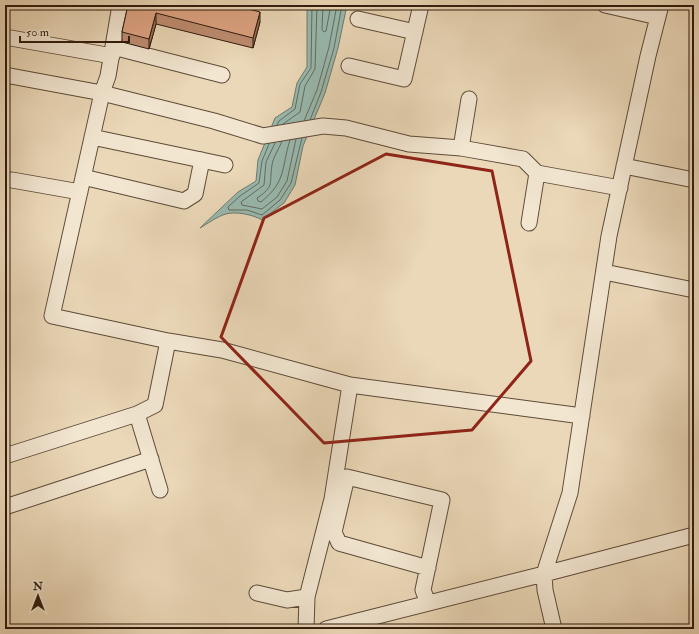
<svg xmlns="http://www.w3.org/2000/svg" width="699" height="634" font-family="'IM FELL Double Pica',serif">
<style>
.water{fill:#98bab0;stroke:#6e7b6f}
.lines{fill:none;stroke-linecap:round;stroke-linejoin:round}
.shore{stroke:#646b5f;stroke-width:1}
.minor-casing{stroke:#5e4b38;stroke-width:17}
.minor{stroke:#f2e6d1;stroke-width:15}
.wall{fill:#be8c70;stroke:#2f1c0e}
.shaded-wall{fill:#9b725b;stroke:#2f1c0e}
.building{fill:#dda382;stroke:#2f1c0e}
.marked{fill:none;stroke:#8f2418;stroke-width:3;stroke-linejoin:round}
</style>
<rect width="100%" height="100%" fill="#ebd8b8"/>
<filter id="stains"><feTurbulence type="fractalNoise" baseFrequency=".005" numOctaves="4"/><feColorMatrix values="0 0 0 0 .2 0 0 0 0 .09 0 0 0 0 .02 0 0 0 .5 -.17"/></filter>
<radialGradient id="worn" r=".72"><stop offset=".6" stop-color="#630" stop-opacity="0"/><stop offset="1" stop-color="#630" stop-opacity=".3"/></radialGradient>
<!-- water -->
<path class="water" d="M308 5H347L338 48 325 93 303 146 295 185 284 203 262 220C254 215 236 211 226 214 218 216 207 224 200 228L238 192 256 181 258 160 275 118 292 107 297 83 307 67V11Z"/>
<g class="lines">
<!-- shore -->
<path class="shore" d="M323 5 322 30 324 32 326 31 331 5
M310 120 321 92 334 48 342 5
M304 121 317 90 329 47 337 5
M283 124 300 112 305 86 315 69 317 5
M277 125 279 121 295 109 300 84 311 68 312 5
M282 141C279 149 273 157 272 165 269 184 275 186 257 198L258 201 261 202C287 181 281 168 290 140
M275 143 266 162 264 185 241 202 242 205 262 209 277 197 287 181 296 139
M269 144 262 161 259 183 240 196 228 207 229 210H247L262 215 280 200 291 183 302 138"/>
<defs>
<path id="minor" d="M120 5 108 76 102 93 52 316 168 341 222 350 350 385 582 416
M605 5 658 17
M358 19 415 32
M5 37 112 56
M113 47 222 75
M349 66 404 79 421 5
M5 75 102 93 214 121 263 136 323 126 346 128 409 144 461 148
M469 99 461 148 523 159 537 173 620 188
M92 137 225 165
M624 166 694 180
M83 177 184 201 195 194 202 160
M12 180 80 192
M529 223 537 173
M604 272 694 290
M137 414 160 490
M5 456 137 414 155 405 168 341
M5 507 151 459
M428 568 339 543 334 532 347 477 442 500 423 590 428 603
M257 593 287 600 307 597
M306 629 307 597 332 499 350 385
M326 629 544 574 694 535
M554 629 545 590 544 574 570 493 609 236 648 56 661 5"/>
</defs>
<!-- minor casing -->
<use href="#minor" class="minor-casing"/>
<!-- minor -->
<use href="#minor" class="minor"/>
</g>
<!-- wall -->
<path class="wall" d="M128 5 260 22 253 48 156 24 149 49 122 42V32Z"/>
<!-- shaded-wall -->
<path class="shaded-wall" d="M260 12V22L253 48V38Z
M156 13V24L149 49V39Z"/>
<!-- building -->
<path class="building" d="M128 5H233L260 12 253 38 156 13 149 39 122 32Z"/>
<!-- marked area -->
<path class="marked" d="M386 154 492 171 531 361 472 430 324 443 221 337 264 218Z"/>
<!-- margin -->
<rect width="699" height="634" fill="none" stroke="#ebd8b8" stroke-width="20"/>
<rect x="6" y="6" width="687" height="622" fill="none" stroke="#2f1c0e" stroke-width="2"/>
<rect x="10" y="10" width="679" height="614" fill="none" stroke="#2f1c0e"/>
<!-- north arrow -->
<g transform="translate(38 596)" stroke="#f2e6d1" stroke-width="3" paint-order="stroke">
<path d="M0-3L7 15L0 10L-7 15Z" fill="#2f1c0e"/>
<text y="-6" font-size="11" font-weight="bold" text-anchor="middle" fill="#2f1c0e">N</text>
</g>
<!-- scale -->
<path d="M20 36v6h109v-6" fill="none" stroke="#2f1c0e" stroke-width="2"/>
<text x="26" y="36" font-size="12" fill="#2f1c0e" stroke="#f2e6d1" stroke-width="3" paint-order="stroke">50 m</text>
<rect width="100%" height="100%" filter="url(#stains)"/>
<rect width="100%" height="100%" fill="url(#worn)"/>
</svg>
